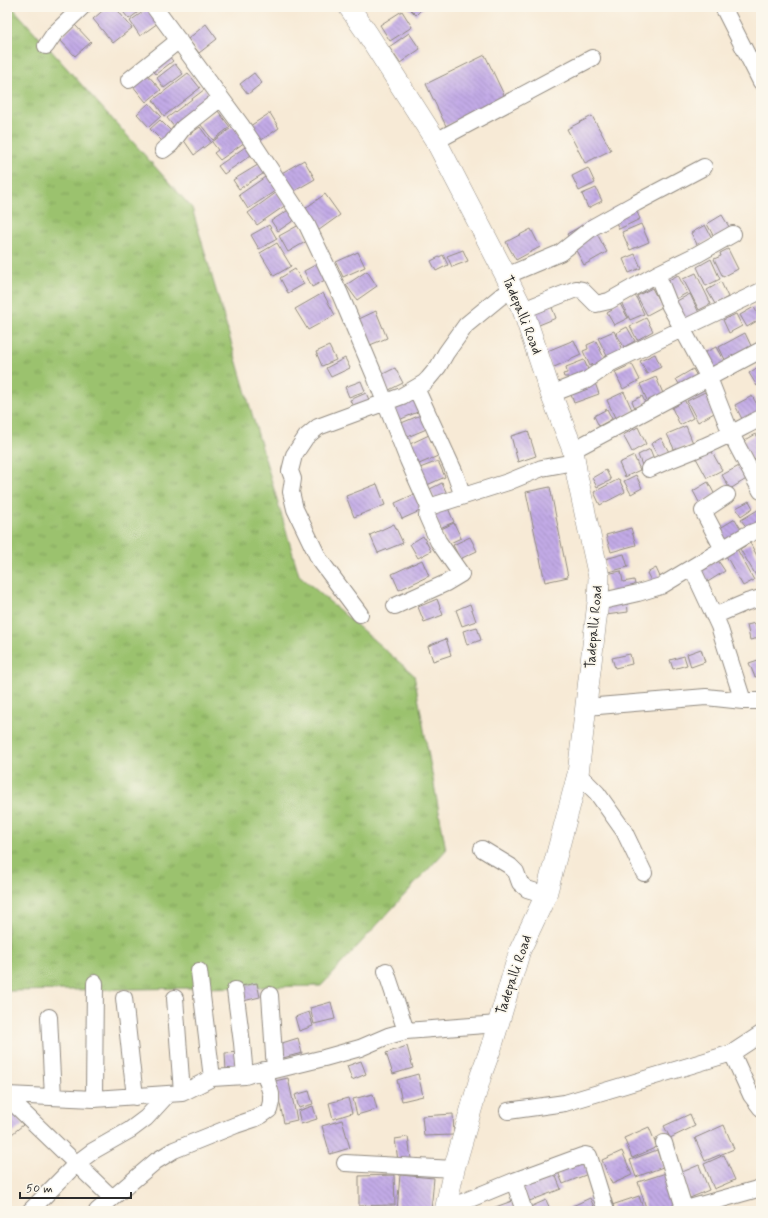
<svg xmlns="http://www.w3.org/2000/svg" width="768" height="1218" font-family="Mynerve,sans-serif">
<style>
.grass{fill:url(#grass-tufts);stroke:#63764c}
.building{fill:url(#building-back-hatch)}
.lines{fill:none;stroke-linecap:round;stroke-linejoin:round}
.minor-casing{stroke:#918a80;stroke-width:18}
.tertiary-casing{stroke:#918a80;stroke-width:22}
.minor{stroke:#fff;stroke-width:16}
.tertiary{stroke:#fff;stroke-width:21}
.labels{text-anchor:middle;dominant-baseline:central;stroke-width:3.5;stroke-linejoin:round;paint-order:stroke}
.street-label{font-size:14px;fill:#2b2b2b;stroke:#fbf7ec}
</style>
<defs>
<pattern id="grass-tufts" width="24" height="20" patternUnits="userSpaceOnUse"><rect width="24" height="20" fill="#9bc26e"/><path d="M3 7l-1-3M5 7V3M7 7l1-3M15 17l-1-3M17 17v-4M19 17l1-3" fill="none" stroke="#7f9e5b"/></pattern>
<pattern id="building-back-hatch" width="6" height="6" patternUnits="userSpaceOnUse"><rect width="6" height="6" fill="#c2aae6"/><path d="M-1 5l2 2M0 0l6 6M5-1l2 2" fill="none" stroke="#9e8bbb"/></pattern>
</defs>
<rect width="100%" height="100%" fill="#fbf7ec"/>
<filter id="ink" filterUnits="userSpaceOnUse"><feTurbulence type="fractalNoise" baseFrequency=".025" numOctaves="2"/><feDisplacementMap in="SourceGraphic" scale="8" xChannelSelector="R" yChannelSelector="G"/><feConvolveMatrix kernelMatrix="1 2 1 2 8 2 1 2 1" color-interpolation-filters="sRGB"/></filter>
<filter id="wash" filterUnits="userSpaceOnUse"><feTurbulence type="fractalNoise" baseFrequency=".012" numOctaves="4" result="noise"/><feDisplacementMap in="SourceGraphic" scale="16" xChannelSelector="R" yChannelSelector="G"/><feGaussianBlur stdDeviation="0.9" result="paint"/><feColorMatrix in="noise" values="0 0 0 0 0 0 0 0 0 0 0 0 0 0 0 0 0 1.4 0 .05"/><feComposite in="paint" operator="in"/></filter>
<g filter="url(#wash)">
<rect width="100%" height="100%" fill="#f7ead6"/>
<!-- grass -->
<path class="grass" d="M7 7H12L192 208 299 575 414 675 446 850 321 986 7 991Z"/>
<g id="blocks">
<!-- building -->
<path class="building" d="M107 7H115L132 28 113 43 93 19Z
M119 7H145L129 19Z
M408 7H424L416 15Z
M147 9 158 23 140 36 130 21Z
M402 11 412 27 390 41 380 25Z
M206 24 217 39 199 53 188 39Z
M75 25 91 42 75 56 59 39Z
M409 33 420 49 400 63 389 47Z
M167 54 173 61 156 74 151 68Z
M485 55 505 97 446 126 426 84Z
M175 64 183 74 164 88 157 78Z
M146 73 161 90 146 102 132 85Z
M188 73 200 88 164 116 153 100Z
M254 73 262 83 248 94 240 84Z
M205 89 213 99 175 128 167 118Z
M149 103 161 116 149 127 137 114Z
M218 111 230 127 213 140 200 124Z
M270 113 279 128 260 141 247 128Z
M592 116 611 150 585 163 567 129Z
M160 120 174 134 164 143 150 129Z
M234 126 245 142 220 160 214 153 218 150 212 142Z
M200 127 211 142 194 155 183 139Z
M248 145 254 153 224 174 218 166Z
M304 160 315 179 291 193 280 174Z
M261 163 266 172 239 189 233 180Z
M588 168 595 183 579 191 572 176Z
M268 175 278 189 248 209 239 195Z
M596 188 602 201 588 208 582 194Z
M277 192 286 205 257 225 248 213Z
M325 194 340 215 315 233 300 212Z
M632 200 640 219 619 229 610 210Z
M290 209 296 219 278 231 271 221Z
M722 215 731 230 715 239 707 224Z
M590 221 607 252 584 265 567 234Z
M641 224 649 242 630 250 622 232Z
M269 225 277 239 259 249 251 235Z
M299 225 307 241 288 252 279 236Z
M705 225 712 238 698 246 691 233Z
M531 229 540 247 516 260 506 242Z
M277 243 291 266 274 276 260 253Z
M728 249 738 269 723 277 714 259 721 256 720 253Z
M463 250 468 261 452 267 447 256Z
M358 252 365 267 343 277 336 262Z
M635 254 641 268 629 273 623 259Z
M443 255 448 265 436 271 431 261Z
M711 259 720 279 706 286 697 267Z
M319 263 327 279 312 287 304 271Z
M295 269 304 284 288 293 280 278Z
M367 271 377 286 357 300 346 285Z
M696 273 711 304 699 310 683 279Z
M678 275 687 293 674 300 665 282Z
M721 282 728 297 715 304 707 290Z
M652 288 662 307 647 315 637 296Z
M323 293 335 315 308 330 295 309Z
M690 294 700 315 686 323 675 302Z
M635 295 644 314 630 320 621 302Z
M619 302 628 318 614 325 607 313 612 310 610 307Z
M551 305 556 318 539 325 534 311Z
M754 307 760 319 747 327 740 315Z
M376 311 387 338 370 345 359 319Z
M736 314 742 326 729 333 723 320Z
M646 318 653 331 637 340 630 326Z
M627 327 635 341 624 347 616 333Z
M614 331 622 350 607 356 598 338Z
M745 333 753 350 727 364 719 347Z
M574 340 581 355 552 368 545 352Z
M596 341 606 362 594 368 593 364 590 366 583 351 588 349 587 345Z
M329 346 336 360 322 366 316 352Z
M716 347 725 364 711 371 702 354Z
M655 354 661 367 647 374 640 361Z
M345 358 350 368 331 377 326 368Z
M584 360 590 374 570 382 568 377H564L563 374 567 373 566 367Z
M632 364 640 380 623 389 615 372Z
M761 365V383L757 386 749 373Z
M395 368 403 383 387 391 379 376Z
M693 369 699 380 682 389 676 379Z
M656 377 665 398 649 405 640 384Z
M594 380 599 394 574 403 569 389Z
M361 381 365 391 349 397 345 387Z
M624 392 633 412 616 420 607 400Z
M705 392 716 412 698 422 687 401Z
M366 393 370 402 354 410 350 400Z
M414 396 420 411 399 420 392 406Z
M642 396 646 404 635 408 632 401Z
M752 396 761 411 743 421 735 405Z
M684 399 693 418 680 425 672 408 678 405 677 403Z
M607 409 612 419 599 426 594 416Z
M423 414 429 428 405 438 399 424Z
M686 426 693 443 675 451 667 434Z
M638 427 646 444 632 452 623 435Z
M528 431 536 456 518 462 511 436Z
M756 434 761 444V456L752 461 742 442Z
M429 435 438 456 419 464 410 444Z
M661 438 669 452 659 458 651 444Z
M650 449 654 459 643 468 638 455Z
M711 450 722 470 707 478 696 458Z
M634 456 640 470 625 477 619 463Z
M438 461 445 477 427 485 420 468Z
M741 465 748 478 730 489 722 475Z
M606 470 611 480 597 487 592 478Z
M636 475 642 488 631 494 624 481Z
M619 479 625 492 600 505 594 492Z
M708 482 715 495 700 504 693 491Z
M442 483 448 496 436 502 430 489Z
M377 484 385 505 354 517 346 496Z
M550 487 568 577 545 582 526 492Z
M415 494 422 510 402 519 395 503Z
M749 501 753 508 741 516 736 508Z
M448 508 454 522 440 528 434 514Z
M761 508V521L748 529 741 520Z
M735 519 742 531 724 542 717 530Z
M454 523 461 538 448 544 441 529Z
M394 524 403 543 378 553 370 535Z
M631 528 636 545 611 552 606 535Z
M423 536 431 551 418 558 410 544Z
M470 537 477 551 460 559 453 545Z
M750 543 761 563V577L758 579 740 549Z
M736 547 754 580 743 586 725 554Z
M624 554 628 567 608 572 605 559Z
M717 559 725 571 706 583 698 571Z
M422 560 429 576 399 590 392 574Z
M656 568 661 579 652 583 647 573Z
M621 571 623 582 634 580 636 589 610 594 606 574Z
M437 599 443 615 424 622 418 607Z
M627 601 628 612 606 615 605 604Z
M470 604 476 621 462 626 456 610Z
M755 623 759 638 750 640 747 625Z
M477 627 481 640 467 645 463 631Z
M446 639 451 655 433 661 428 646Z
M701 649 705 662 691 667 687 654Z
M630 654 632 664 615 668 612 658Z
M684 656 687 665 673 669 670 660Z
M761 659V675L755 677 749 663Z
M257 983 260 997 239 1002 236 987Z
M331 1002 335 1019 314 1024 310 1008Z
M309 1012 313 1026 299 1031 295 1017Z
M298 1038 302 1053 283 1058 279 1044Z
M407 1046 413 1068 393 1074 386 1053Z
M240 1052 241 1069 226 1070 225 1053Z
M361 1061 366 1074 352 1080 347 1066Z
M418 1074 423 1096 402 1101 397 1080Z
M288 1078 297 1120 284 1123 275 1081Z
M309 1091 313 1104 299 1108 295 1095Z
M373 1094 377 1109 357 1115 353 1099Z
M348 1098 352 1113 333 1119 329 1103Z
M7 1103 23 1125 7 1138Z
M313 1106 317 1119 301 1124 298 1111Z
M453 1114 454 1135 424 1136 422 1116Z
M690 1114 695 1126 670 1138 664 1126Z
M342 1120 350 1148 330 1154 322 1126Z
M724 1125 734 1149 705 1161 695 1138Z
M649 1127 657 1147 632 1158 624 1138Z
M408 1137 411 1159 398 1161 395 1139Z
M657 1150 663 1167 636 1177 630 1160Z
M622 1151 632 1175 612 1184 602 1160Z
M724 1155 735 1180 714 1189 704 1164Z
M582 1158 588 1174 563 1184 556 1167Z
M699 1165 709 1190 690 1198 680 1173Z
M553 1169 561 1189 527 1202 519 1181Z
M666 1173 678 1209 672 1211H647L638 1182Z
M394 1175 395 1205 359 1206V1176Z
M400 1175 434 1178 431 1211 397 1210Z
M639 1196 644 1211H614L612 1205Z
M590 1198 596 1211H566V1209Z
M546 1200 551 1211H529L528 1208Z
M512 1201 515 1211H491L490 1209Z"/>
</g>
</g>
<g filter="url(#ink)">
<use href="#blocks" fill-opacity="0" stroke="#918a80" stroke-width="1"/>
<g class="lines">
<defs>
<path id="minor" d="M154 7 241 125 307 225 340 294 376 379 408 460 429 507 427 516 438 541 461 574 446 583 395 606
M723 7 761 82
M46 46 54 34 82 7
M129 80 179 40
M436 141 592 58
M163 150 171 144 183 128 221 98
M657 274 670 306 709 378 731 434 761 491
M506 276 560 253 593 227 636 203 704 167
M523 310 576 289 582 290 596 304 609 301 657 274 696 255 733 234
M416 388 454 471 463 496
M551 394 587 380 611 363 761 291
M573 450 761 350
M649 469C667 460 684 455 702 447 722 439 741 428 761 418
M429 507 508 482 542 468 574 462
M723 549 703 511 727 495
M692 568 719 626 743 701
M598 602 638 593 661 586 746 535 761 529
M360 614 319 559 295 509 291 492 293 479 290 471 294 455 306 437 318 427 402 396 424 383 428 379 438 367 446 353 466 325 500 297 513 290
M714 616 747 602 761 598
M586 707 706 697 743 701H761
M578 774 597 793 624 831 644 873
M482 849 510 866 516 872 520 883 527 889 546 895
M199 971 212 1078
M386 971 406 1031
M235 990 242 1043 245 1076
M270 995 275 1070
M124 998 135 1097
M175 998 182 1093
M49 1017 53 1097
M732 1053 751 1095 761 1108
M7 1095 94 1099 182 1093 212 1078 245 1076 264 1070H275L324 1058 360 1048 388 1036 406 1031 498 1024
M7 1097 112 1198
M94 1099 95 983
M508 1111 565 1103 732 1053 761 1034
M664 1143 685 1211
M345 1163 454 1169
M514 1181 582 1156 585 1155 589 1156 606 1211
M458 1204 514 1181 524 1211
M30 1211 77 1163 93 1151 130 1130 146 1118 168 1094
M97 1211 156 1161 174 1150 236 1125 254 1119 262 1115 269 1110 271 1102V1094L264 1070
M679 1211 761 1188"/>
<path id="tertiary" d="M349 7 367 33 436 141 506 276 523 310 551 394 573 450 577 476 599 577 598 602 578 774 546 895 520 950 492 1045 481 1075 454 1169 445 1211"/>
</defs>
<!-- minor casing -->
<use href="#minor" class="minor-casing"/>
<!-- tertiary casing -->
<use href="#tertiary" class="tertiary-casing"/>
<!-- minor -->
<use href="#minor" class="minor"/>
<!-- tertiary -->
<use href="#tertiary" class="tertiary"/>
</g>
</g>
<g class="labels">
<!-- street labels -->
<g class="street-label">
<text transform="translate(522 315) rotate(68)">Tadepalli Road</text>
<text transform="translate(594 627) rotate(-85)">Tadepalli Road</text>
<text transform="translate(514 975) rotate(-71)">Tadepalli Road</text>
</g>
</g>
<!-- margin -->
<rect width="768" height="1218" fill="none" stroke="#fbf7ec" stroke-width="24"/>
<!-- scale -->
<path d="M20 1192v6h111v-6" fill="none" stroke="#2b2b2b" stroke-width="2"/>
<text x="26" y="1192" font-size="12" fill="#2b2b2b" stroke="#fbf7ec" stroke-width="3" paint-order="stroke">50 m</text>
</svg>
